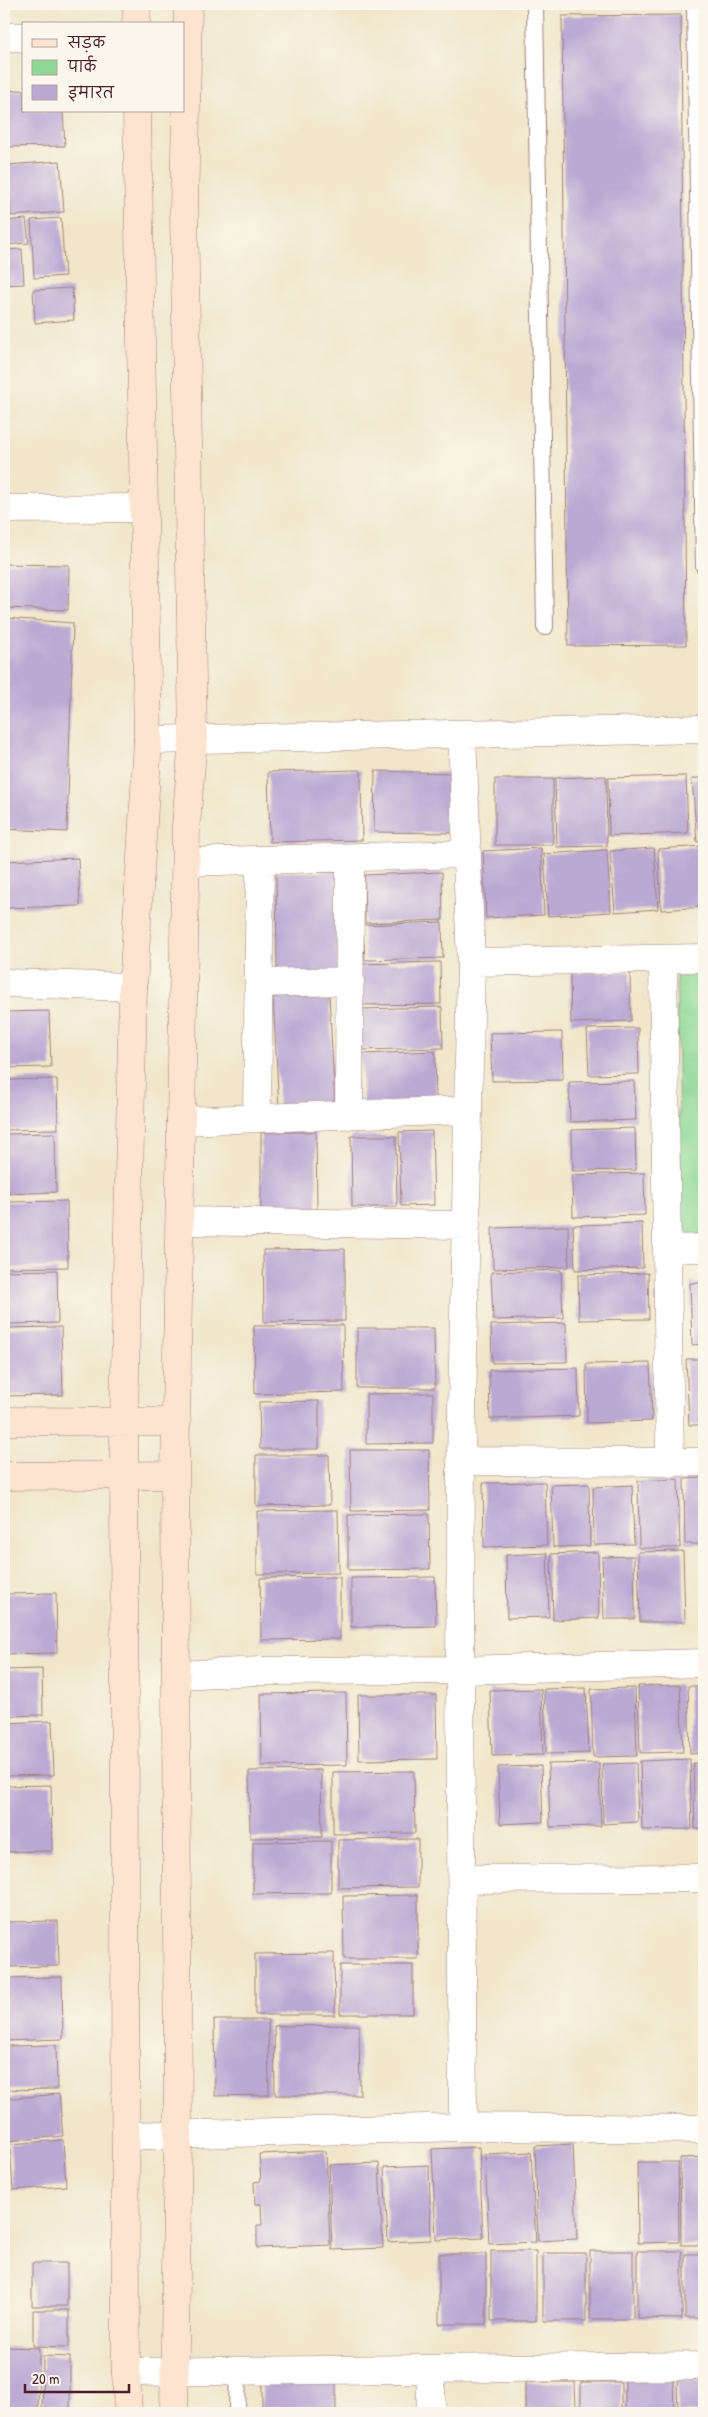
<svg xmlns="http://www.w3.org/2000/svg" width="708" height="2417" font-family="'Patrick Hand','Playpen Sans Deva',sans-serif">
<style>
.green{fill:#8dd895;stroke:#6c7c60}
.building{fill:#bba8d3}
.lines{fill:none;stroke-linecap:round;stroke-linejoin:round}
.lane-casing{stroke:#9e827b;stroke-width:18}
.street-casing{stroke:#9e827b;stroke-width:29}
.secondary-casing{stroke:#9e827b;stroke-width:29}
.lane{stroke:#fff;stroke-width:16}
.street{stroke:#fff;stroke-width:28}
.secondary{stroke:#fde4d1;stroke-width:28}
</style>
<rect width="100%" height="100%" fill="#fbf7ec"/>
<filter id="ink" filterUnits="userSpaceOnUse"><feTurbulence type="fractalNoise" baseFrequency=".02" numOctaves="2"/><feDisplacementMap in="SourceGraphic" scale="10" xChannelSelector="R" yChannelSelector="G"/><feConvolveMatrix kernelMatrix="1 2 1 2 8 2 1 2 1" color-interpolation-filters="sRGB"/></filter>
<filter id="wash" filterUnits="userSpaceOnUse"><feTurbulence type="fractalNoise" baseFrequency=".0096" numOctaves="4" result="noise"/><feDisplacementMap in="SourceGraphic" scale="20" xChannelSelector="R" yChannelSelector="G"/><feGaussianBlur stdDeviation="1.12" result="paint"/><feColorMatrix in="noise" values="0 0 0 0 0 0 0 0 0 0 0 0 0 0 0 0 0 1.4 0 .05"/><feComposite in="paint" operator="in"/></filter>
<g filter="url(#wash)">
<rect width="100%" height="100%" fill="#f1e6cb"/>
<!-- green -->
<path class="green" d="M704 969V1235H681L676 970Z"/>
<g id="blocks">
<!-- building -->
<path class="building" d="M681 15 686 645 568 646 562 16Z
M24 90V111H63L65 146 4 147V91Z
M60 161 64 212 11 216 7 165Z
M61 218 65 276 34 278 31 220Z
M26 219 29 243 4 245V221Z
M22 249 24 284 4 285V250Z
M72 288 74 320 35 323 33 290Z
M4 564 69 565 68 610 4 608Z
M4 618 73 623 67 832 4 829Z
M361 770 362 840 270 842 268 772Z
M375 771 457 773V833L374 832Z
M606 776 607 846 557 847 555 778Z
M686 776 688 833 609 836 608 778Z
M704 777V842H697L692 779Z
M495 779H553V845H495Z
M704 846V907L661 910 658 849Z
M541 848 544 915 486 918 483 851Z
M654 848 658 909 615 912 610 851Z
M607 850 611 912 548 916 544 854Z
M78 858 80 906 4 908V861Z
M276 872H337L338 976H277Z
M442 872 443 920 365 923 364 875Z
M442 922 443 958 365 960 363 925Z
M440 962 441 1004 361 1005 360 964Z
M630 972 631 1021 571 1023 570 973Z
M329 994 335 1104 279 1108 273 997Z
M442 1007 443 1048 360 1050 358 1009Z
M49 1011 51 1067 4 1068V1012Z
M638 1028 639 1074 589 1075 587 1029Z
M562 1032 563 1080 492 1081 490 1033Z
M435 1051 436 1102 363 1104 361 1054Z
M57 1079 58 1129 4 1130V1080Z
M634 1081 636 1120 570 1122 569 1082Z
M635 1128 636 1170 573 1171 572 1130Z
M432 1131 434 1205 401 1206 399 1132Z
M261 1132H316L317 1211 261 1212Z
M55 1133 56 1192 4 1194V1134Z
M351 1136H396L397 1207H352Z
M644 1173 645 1215 573 1217 572 1175Z
M67 1201 68 1267 4 1268V1202Z
M642 1223 643 1268 575 1270 573 1225Z
M568 1226 569 1267 493 1269 492 1228Z
M345 1249V1321L264 1322 263 1250Z
M57 1270 58 1323 4 1324V1271Z
M561 1270 563 1318 493 1320 491 1272Z
M648 1273 649 1319 579 1320 578 1275Z
M690 1283H704V1344L692 1345Z
M566 1323 567 1362 492 1363 491 1325Z
M343 1325 344 1392 255 1394 254 1326Z
M61 1327 63 1395 4 1396V1328Z
M357 1328H434L435 1388H357Z
M686 1359H704V1425H689Z
M650 1363 652 1421 587 1423 586 1364Z
M578 1368 579 1416 490 1419 489 1370Z
M433 1393V1443L366 1444V1394Z
M319 1401V1449H260L259 1402Z
M350 1450H429L430 1510 351 1511Z
M256 1455H329L330 1505 256 1506Z
M704 1478V1544H685L684 1479Z
M678 1479 680 1548H639L638 1481Z
M545 1482 547 1545 484 1547 483 1483Z
M589 1484 590 1546 553 1547 551 1485Z
M632 1485 634 1544 594 1545 593 1487Z
M338 1510 339 1573 257 1574V1511Z
M429 1514 430 1569 348 1570V1515Z
M683 1551 685 1622H640L638 1552Z
M598 1552 599 1618 553 1620 551 1554Z
M547 1553 549 1617 507 1618 506 1555Z
M634 1556 635 1619H604L602 1557Z
M340 1577V1639L261 1640 260 1578Z
M435 1577 436 1626 351 1627V1578Z
M56 1593 57 1653 4 1654V1594Z
M42 1669 43 1715 4 1716V1670Z
M680 1685 683 1752 640 1753 638 1686Z
M688 1686H704V1753L690 1754Z
M586 1688 589 1753 546 1754 544 1689Z
M635 1688 637 1756 593 1757 591 1689Z
M541 1689 543 1755 492 1756 490 1690Z
M346 1693 347 1765 262 1766 261 1694Z
M358 1695H436L437 1759 359 1760Z
M52 1721 54 1775 4 1776V1723Z
M690 1759 692 1829 642 1830 640 1761Z
M599 1763 601 1826 550 1827 548 1764Z
M636 1763 638 1822 603 1824 602 1764Z
M693 1763H704V1829H695Z
M541 1766 543 1822 500 1824 498 1767Z
M321 1770 322 1837 250 1838 249 1771Z
M414 1771 415 1833 333 1834V1772Z
M51 1785 52 1851 4 1852V1786Z
M418 1839V1887L338 1888V1840Z
M331 1841V1893L253 1894V1842Z
M418 1895V1959H344L343 1896Z
M58 1921 59 1966 4 1967V1922Z
M334 1953 335 2015H255V1954Z
M340 1965H413V2014H340Z
M62 1977 63 2039 4 2041V1978Z
M214 2020H268L269 2095 215 2096Z
M359 2025 360 2095H275L274 2026Z
M56 2045 57 2089 4 2090V2046Z
M59 2094 63 2136 6 2141 4 2099Z
M63 2140 66 2186 13 2190 10 2144Z
M573 2144 577 2239 538 2241 535 2146Z
M479 2147 483 2238 436 2240 432 2149Z
M326 2151 330 2245 257 2248V2225H262L261 2204H255L254 2182 261 2181 259 2154Z
M531 2152 536 2242 489 2244 485 2154Z
M704 2157V2245H681L680 2158Z
M637 2162H678L679 2242 638 2243Z
M379 2163 383 2248 332 2250 329 2165Z
M429 2165 431 2240 388 2242 384 2167Z
M491 2251H536V2321H491Z
M590 2251H633V2319H590Z
M637 2251H682V2319L637 2318Z
M543 2253H586V2321H543Z
M439 2254H486V2324H439Z
M685 2254H704V2318H685Z
M32 2263H67V2306H32Z
M33 2310H69V2347L33 2346Z
M4 2347 39 2348 38 2413H4Z
M43 2356 70 2357V2413H42Z
M625 2378H673L674 2413H625Z
M262 2380H336V2413H262Z
M677 2380H704V2413H678Z
M525 2382H575L576 2413H525Z
M581 2382H621V2413H581Z"/>
</g>
</g>
<g filter="url(#ink)">
<use href="#blocks" fill-opacity="0" stroke="#9e827b" stroke-width="1"/>
<g class="lines">
<defs>
<path id="lane" d="M535 4 545 627
M695 4 704 566
M237 2413 238 2371"/>
<path id="street" d="M4 37H24
M4 509 143 508
M462 734 471 962 461 1461 460 1670 463 2127
M148 740 704 729
M186 862 467 854
M663 960 670 1463
M471 962 704 958
M4 983 133 987
M259 983 350 981
M349 1115 350 858
M257 1118 260 860
M181 1121 468 1110
M180 1221 466 1225
M667 1249 704 1248
M461 1461 704 1462
M177 1675 261 1671 460 1670 704 1663
M462 1879 704 1878
M126 2136 463 2127 704 2129
M431 2369V2413
M126 2372 704 2366"/>
<path id="secondary" d="M136 24 137 4
M4 1421 177 1422
M4 1476 175 1475
M128 2413 126 2372 124 1422 133 987 148 740 137 111
M174 2413 178 2135 175 1475 186 826 193 739 184 212 188 4"/>
</defs>
<!-- lane casing -->
<use href="#lane" class="lane-casing"/>
<!-- street casing -->
<use href="#street" class="street-casing"/>
<!-- secondary casing -->
<use href="#secondary" class="secondary-casing"/>
<!-- lane -->
<use href="#lane" class="lane"/>
<!-- street -->
<use href="#street" class="street"/>
<!-- secondary -->
<use href="#secondary" class="secondary"/>
</g>
</g>
<!-- margin -->
<rect width="708" height="2417" fill="none" stroke="#fbf7ec" stroke-width="20"/>
<!-- legend -->
<rect x="22" y="22" width="162" height="90" fill="#fbf7ec" stroke="#b4a19f"/>
<rect x="32" y="39" width="25" height="8" fill="#fde4d1" stroke="#b4a19f"/>
<text x="68" y="48" font-size="15" fill="#4a1f2b">सड़क</text>
<rect x="32" y="60" width="25" height="15" fill="#8dd895" stroke="#b4a19f"/>
<text x="68" y="72" font-size="15" fill="#4a1f2b">पार्क</text>
<rect x="32" y="85" width="25" height="15" fill="#bba8d3" stroke="#b4a19f"/>
<text x="68" y="98" font-size="15" fill="#4a1f2b">इमारत</text>
<!-- scale -->
<path d="M25 2384v8h104v-8" fill="none" stroke="#4a1f2b" stroke-width="2.5"/>
<text x="32" y="2384" font-size="15" fill="#4a1f2b" stroke="#fbf7ec" stroke-width="4" paint-order="stroke">20 m</text>
</svg>
